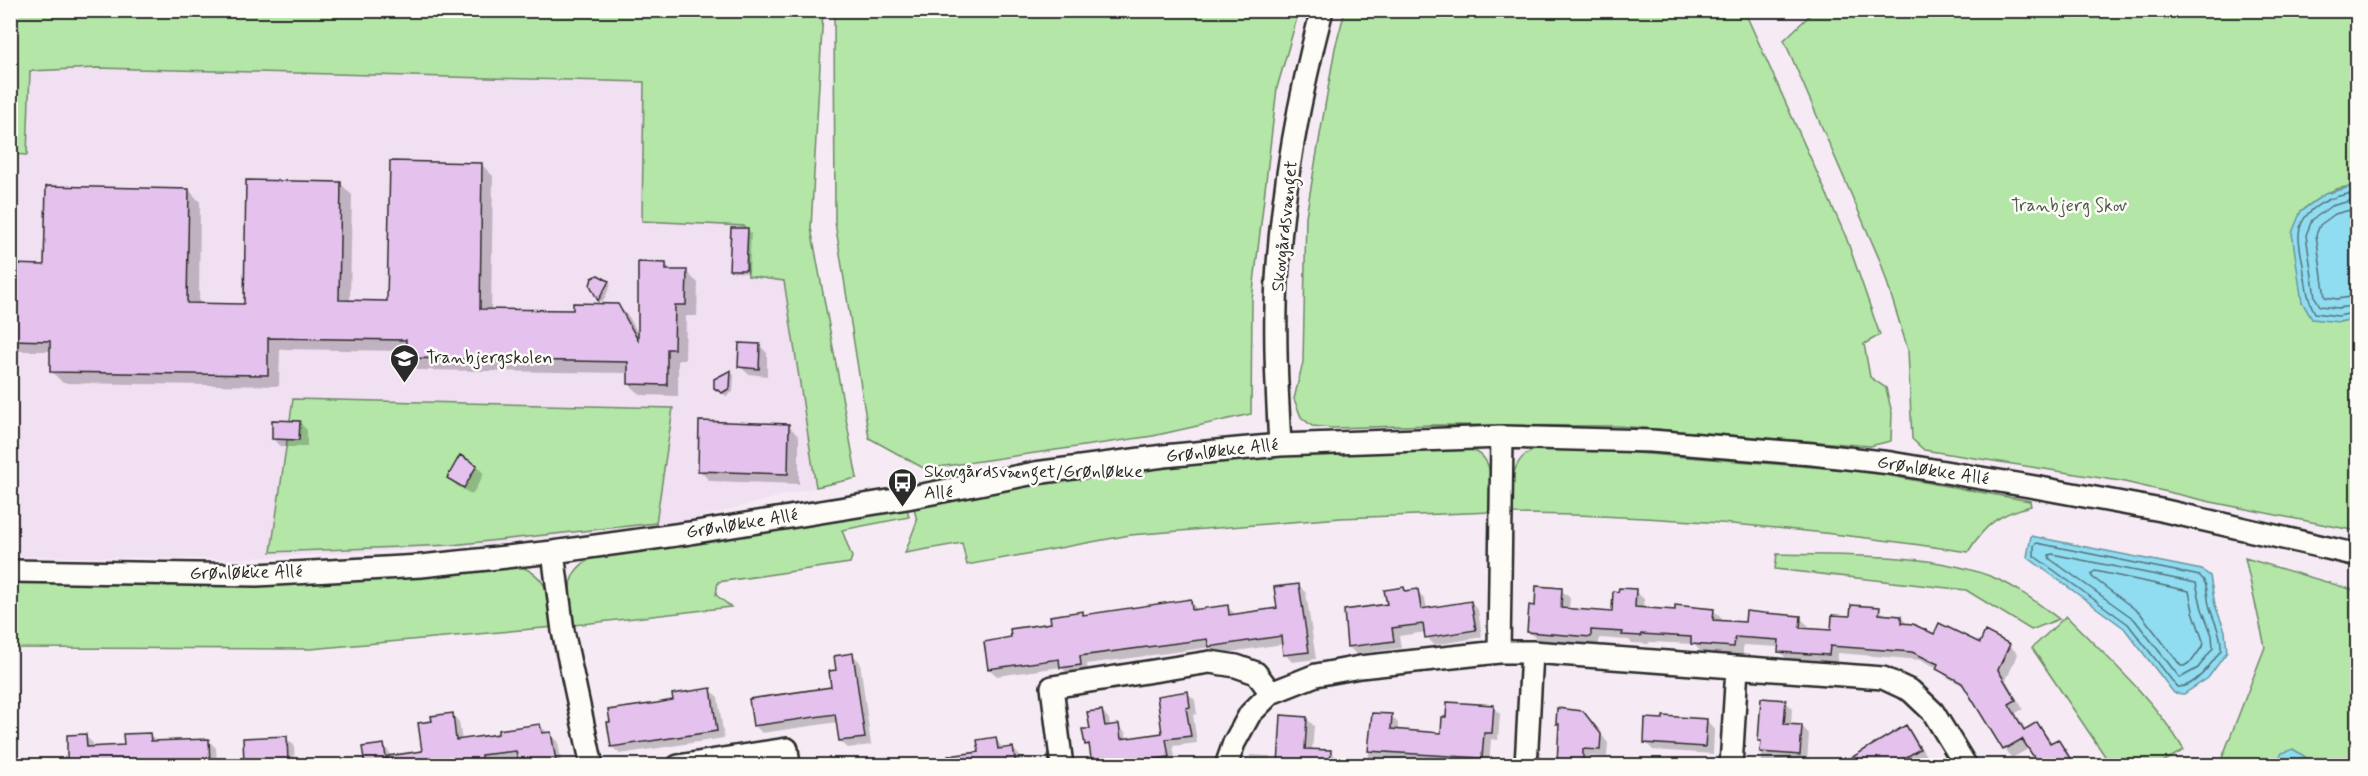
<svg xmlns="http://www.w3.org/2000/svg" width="2368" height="776" font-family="Mynerve,sans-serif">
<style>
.built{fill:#f1dff2}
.green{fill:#b3e6a7;stroke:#6f8869;stroke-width:1.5}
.water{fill:#90dcf1;stroke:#6895a2;stroke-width:1.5}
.shadow{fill:#0003}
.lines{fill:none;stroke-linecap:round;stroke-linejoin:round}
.shore{stroke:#53727a;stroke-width:1.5}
.building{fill:#e5c2ed;stroke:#2b2b2b;stroke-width:1.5}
.minor-casing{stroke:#2b2b2b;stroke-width:26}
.minor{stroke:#fdfcf7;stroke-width:21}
.labels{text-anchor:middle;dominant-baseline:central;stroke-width:5;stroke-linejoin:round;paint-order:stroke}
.park-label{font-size:18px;fill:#4d5a4a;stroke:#fdfcf7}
.street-label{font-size:18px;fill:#2b2b2b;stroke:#fdfcf7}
.poi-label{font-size:18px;fill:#2b2b2b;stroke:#fdfcf7;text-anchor:start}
</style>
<rect width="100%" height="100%" fill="#f6ebf4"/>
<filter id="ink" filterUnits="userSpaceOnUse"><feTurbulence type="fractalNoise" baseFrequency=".0167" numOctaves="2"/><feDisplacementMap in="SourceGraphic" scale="12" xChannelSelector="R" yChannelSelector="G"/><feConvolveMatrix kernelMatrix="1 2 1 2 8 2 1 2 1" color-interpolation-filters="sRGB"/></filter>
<g filter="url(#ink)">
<!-- built -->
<path class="built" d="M774 11 642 220 744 226 783 281 816 487 681 522 471 546 233 559 11 556V154H27L29 71Z"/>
<!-- green -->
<path class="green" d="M1744 10 1846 237 1880 335 1864 344 1870 377 1886 388 1892 413 1891 441 1870 446 1618 426 1436 425 1333 428 1312 426 1301 417 1294 399 1303 362 1306 216 1335 48 1345 11Z
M11 11H823L811 228 857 478 816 487 784 281 748 276 744 226 642 221 644 82 97 68 30 71 27 155 11 154Z
M834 11H1299L1277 88 1252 300 1251 414 1153 436 925 469 869 438 835 222Z
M1801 11H2357V188C2336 183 2317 199 2301 211L2299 274 2302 302 2339 322 2357 318V531L2211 502 2120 481 1924 450 1912 439 1908 350 1881 263 1784 40 1809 16Z
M293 399 673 408 656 523 452 545 271 552Z
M1572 448 1863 471 2030 501 2031 506C1999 514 1986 523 1968 552 1817 529 1665 515 1512 514 1511 490 1508 456 1538 449 1549 447 1561 449 1572 448Z
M1436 449C1447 449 1459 448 1470 450 1496 454 1492 493 1492 512L1341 518 1130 535 967 565 962 543 905 553 917 521 913 504 1085 476 1286 455Z
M907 509 909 517 842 530 852 557 850 563 718 582 716 595 731 607 574 625C569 593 562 570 597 556Z
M1777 554C1844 556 1935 552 1997 579 2020 589 2039 604 2059 619L2031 630 1966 590 1775 569Z
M2245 558 2357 591V765H2314L2312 762 2277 760 2275 765 2219 766 2265 647Z
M522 567C550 578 550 600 555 627L310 649 11 648V580Z
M2066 616C2108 658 2153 698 2184 750L2158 765H2111L2032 648Z"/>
<!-- water -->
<path class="water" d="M2350 187 2357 188V318L2339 322 2312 319 2302 302 2292 233 2301 211 2325 194Z
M2031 536 2202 570 2210 576 2215 605 2225 631 2227 652 2208 678 2184 694 2174 693 2124 628 2027 557Z
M2293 749 2313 762 2314 765H2275L2282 753Z"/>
<!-- shadow -->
<path class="shadow" d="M482 165 493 176 491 311 574 312 617 305 629 317 639 335 666 264 672 271 686 272 698 283 697 316H686L685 360H678V396L641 395 629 384 630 373 418 370 407 358V351L280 349 279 386 63 383 51 371 52 351H16L15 372H10V266H46L189 190 200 202 199 305H245L340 183 352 195 350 302 389 303Z
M747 229 751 233 749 273 734 272 731 269Z
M608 282 611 285 602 303 591 285Z
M760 346 767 353V376L748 374 740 366Z
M731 372 734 375 733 392 726 396 720 391Z
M299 422 307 430V447H281L273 439Z
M789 426 799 437V484L710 481 699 470Z
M460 457 477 466 484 474 472 495 456 485 449 478Z
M1298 585 1306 593 1316 659 1292 662 1285 654 1283 644 1218 654 1211 647 1087 664 1088 672 1069 675 1061 667 997 676 989 669 1013 639 1082 612 1086 616 1190 601 1198 611 1227 607 1235 614 1278 609Z
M1404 588 1407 592 1417 591 1425 599 1427 609 1471 602 1478 610 1482 637 1434 645 1427 637 1426 632 1399 636 1401 648 1356 654 1349 647Z
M1561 590 1570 598 1569 610 1613 613 1635 591 1644 599 1643 610 1676 612 1713 610 1722 619V622L1747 624 1800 618 1809 626V630L1832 631 1851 618 1879 609 1886 616 1901 617 1908 625 1935 636 1980 645 1986 634 2009 645 2018 654 2006 680 2023 709 2016 713 2026 730 2037 724 2053 743 2057 741 2066 749 2076 766H2041L2030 748 2012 758 2004 749 1967 688 1947 677 1938 668 1921 660 1838 653 1837 663 1788 660 1779 651 1780 647 1743 645V655L1701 652 1694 644 1649 642V644L1632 643 1629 640 1599 638V645L1537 640 1528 631 1536 607Z
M853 655 860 662 871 745 848 748 840 741 838 722 762 733 754 725 833 688 837 671Z
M710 690 718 697 724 738 620 754 612 747 657 705Z
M1187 693 1195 700 1197 714 1193 715 1197 743 1173 746 1176 764 1094 766 1092 750 1086 744 1102 711 1109 719 1110 727 1118 726 1126 733 1127 740 1164 734Z
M1785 701 1792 708 1791 726H1802L1809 734 1807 762 1791 760 1790 766H1762V743L1760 740Z
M1493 707 1500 714 1498 740 1491 739 1489 766 1416 761 1415 766H1371L1368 763 1373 714 1391 716 1398 723V731L1442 734Z
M452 714 459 722 462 741 540 726 558 741 562 766H520L519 758 488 762V766H363V761H366L383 745 390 753 391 757 424 752 434 722Z
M1283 716 1306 718 1314 726 1312 751 1331 752 1338 759V766H1280Z
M1590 720 1608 743 1607 757 1590 756V766H1558L1561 727 1557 723Z
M1664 721H1707L1714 729 1713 754 1653 750 1645 742Z
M1906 727 1913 735 1927 757 1913 766H1846L1845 764Z
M150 735 157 742 208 740 216 748 217 766H69V736H85L93 743V748L126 747Z
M286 738 294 745 295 766H247L245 764Z
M996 739 1004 750 1012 748 1020 756 1021 766H960L959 756 981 753Z
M1250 755 1269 756 1279 766H1250Z"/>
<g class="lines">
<!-- shore -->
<path class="shore" d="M2358 194C2335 192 2299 209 2299 236 2299 248 2303 261 2304 273 2307 288 2307 299 2315 313L2338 316 2358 312
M2358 201H2350L2331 206 2312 220 2306 235 2315 297 2320 306 2338 308 2358 305
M2358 210H2350L2335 214 2320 225 2316 235 2325 297 2337 299 2358 296
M2037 543 2200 576C2209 583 2206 597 2210 608 2214 622 2222 635 2221 650 2212 663 2194 689 2177 687L2128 624 2034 556V545Z
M2052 554 2196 583 2202 609 2212 635 2213 648 2198 668 2180 678 2134 619 2050 559 2049 555Z
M2095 571 2189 591 2193 611 2204 644 2192 661 2184 666H2181L2140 613 2092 577V573Z"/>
</g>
<!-- building -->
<path class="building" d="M390 161 482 163 480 309 573 310V303L618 304 638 340V262L666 263V270H687L686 305H675L674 349H667V385L628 384V362L405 358 406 340 268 338V375L50 372V341L10 340V264L44 265 46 186 189 189 187 303 244 304 246 180 341 182 339 300 387 301Z
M731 228H748L746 270H729Z
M598 275 609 281 598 301 590 285 592 278Z
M739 343 760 344 759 369 738 367Z
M731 370 730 388 722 393 714 388V379Z
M272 420 300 421 299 440 272 439Z
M699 421 789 424 788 474 698 471Z
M460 455 477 465 464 488 447 478Z
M1299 584 1309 652 1283 655 1281 636 1209 647 1207 639 1080 656 1081 665 1060 668 1059 659 988 669 984 642 1011 637 1010 629 1051 623 1050 616 1083 611V615L1191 599 1192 610 1228 605 1229 615 1277 608 1274 587Z
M1536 586 1562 588 1561 608 1612 612 1613 591 1618 592 1619 588 1636 589 1635 607 1675 610V605L1714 609 1713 620 1745 622 1746 611 1764 613 1801 616 1800 628 1831 630 1832 615 1850 616 1851 605 1880 607 1879 614 1901 616V623L1913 624 1934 634 1939 623 1980 643 1985 631 2010 644 1998 670 2016 700 2009 704 2024 730 2037 722 2050 743 2058 739 2074 765H2039L2022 739 2003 750 1962 683 1936 669 1938 664 1912 652 1830 646 1829 655 1778 652 1779 640 1735 637 1734 647 1691 644V637L1641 634V636L1622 635 1623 632 1591 630V637L1527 632 1529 605 1535 606Z
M1404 587 1405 591 1418 589 1421 609 1471 601 1476 630 1425 638 1423 624 1392 628 1394 641 1347 647 1344 610 1387 604 1384 590Z
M853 653 865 738 839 741 835 714 753 726 749 699 831 687 829 671 836 670 834 656Z
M711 688 717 731 611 747 607 722H610L608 710 657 703 673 700 672 694Z
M1188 691 1190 707 1186 708 1191 736 1166 739 1169 757 1141 761 1142 765H1092L1089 744 1085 745 1082 729H1090L1087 712 1102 710 1105 726 1119 724 1121 739 1162 733 1157 696Z
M1761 698 1786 700 1784 724 1802 725 1800 755 1760 752 1761 741H1758Z
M1447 702 1494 705 1492 733H1484L1482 758 1368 751 1372 713 1392 714 1391 729 1441 733 1442 717H1446Z
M1557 708 1583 711 1601 734 1600 750 1583 749V764L1557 763 1559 724H1556Z
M453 713 456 740 498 734V730L540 724 542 733 551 732 556 761 519 765 516 751 481 755 482 763 466 765H389L388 756 422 751 418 723 432 721 431 716Z
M1281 715 1307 717 1305 749 1331 750 1330 765H1278Z
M1663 716 1707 719 1705 747 1644 743 1645 718 1663 719Z
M1906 725 1920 749 1893 765H1839Z
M150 733 151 741 209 739 210 765H67V735L86 734 87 747 124 745 123 734Z
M287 736 288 763 244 764 243 738Z
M996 737 998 749 1013 747 1016 765H949L948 756 979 752 977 740Z
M384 744 387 765H365L362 747Z"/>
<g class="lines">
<defs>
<path id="minor" d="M1280 445C1277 390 1274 335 1277 280 1282 190 1299 98 1322 10
M553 552 563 631 592 766
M10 571 257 575 421 566 553 552 690 533 907 498 1035 473 1164 456 1280 445 1502 437 1651 441 1812 454 1891 463 2035 487 2161 510 2358 555
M1499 652 1502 437
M678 766 787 749 789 766
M1062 766 1052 687 1210 662 1236 666 1256 673 1271 693
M1226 766 1234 743 1250 714 1271 693 1316 675 1360 667 1499 652H1532L1883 678 1911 691 1933 712 1966 766
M1526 766 1532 652
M1731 766 1737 668"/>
</defs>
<!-- minor casing -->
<use href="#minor" class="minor-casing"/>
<!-- minor -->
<use href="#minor" class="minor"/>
</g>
</g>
<!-- icons -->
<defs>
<symbol id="school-pin" viewBox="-11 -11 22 30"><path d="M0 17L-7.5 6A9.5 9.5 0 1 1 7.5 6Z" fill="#2b2b2b" stroke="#fdfcf7"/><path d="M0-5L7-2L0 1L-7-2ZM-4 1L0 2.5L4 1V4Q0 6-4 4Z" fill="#fff"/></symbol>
<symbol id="bus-pin" viewBox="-11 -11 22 30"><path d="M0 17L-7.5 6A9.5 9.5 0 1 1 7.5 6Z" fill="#2b2b2b" stroke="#fdfcf7"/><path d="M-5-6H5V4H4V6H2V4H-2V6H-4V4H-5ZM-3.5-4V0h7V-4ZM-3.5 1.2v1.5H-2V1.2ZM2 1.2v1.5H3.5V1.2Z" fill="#fff"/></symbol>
</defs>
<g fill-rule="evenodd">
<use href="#school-pin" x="388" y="342" width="33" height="45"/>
<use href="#bus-pin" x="886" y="466" width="33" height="45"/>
</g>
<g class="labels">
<!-- park labels -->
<g class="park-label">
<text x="2069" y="206">Tranbjerg Skov</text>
</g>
<!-- street labels -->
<g class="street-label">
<text transform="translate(1285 226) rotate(-84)">Skovgårdsvænget</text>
<text transform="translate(1222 451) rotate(-6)">Grønløkke Allé</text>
<text transform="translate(1933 471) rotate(9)">Grønløkke Allé</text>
<text transform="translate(742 524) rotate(-9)">Grønløkke Allé</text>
<text transform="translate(246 573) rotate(-1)">Grønløkke Allé</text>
</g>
<!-- poi labels -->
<g class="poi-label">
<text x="426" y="358">Tranbjergskolen</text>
<text x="924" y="472">Skovgårdsvænget/Grønløkke<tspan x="924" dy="21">Allé</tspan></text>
</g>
</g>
<!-- margin -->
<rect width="2368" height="776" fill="none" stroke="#fdfcf7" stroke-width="36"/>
<rect x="18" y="18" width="2332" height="740" fill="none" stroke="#2b2b2b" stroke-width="2" filter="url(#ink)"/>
</svg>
